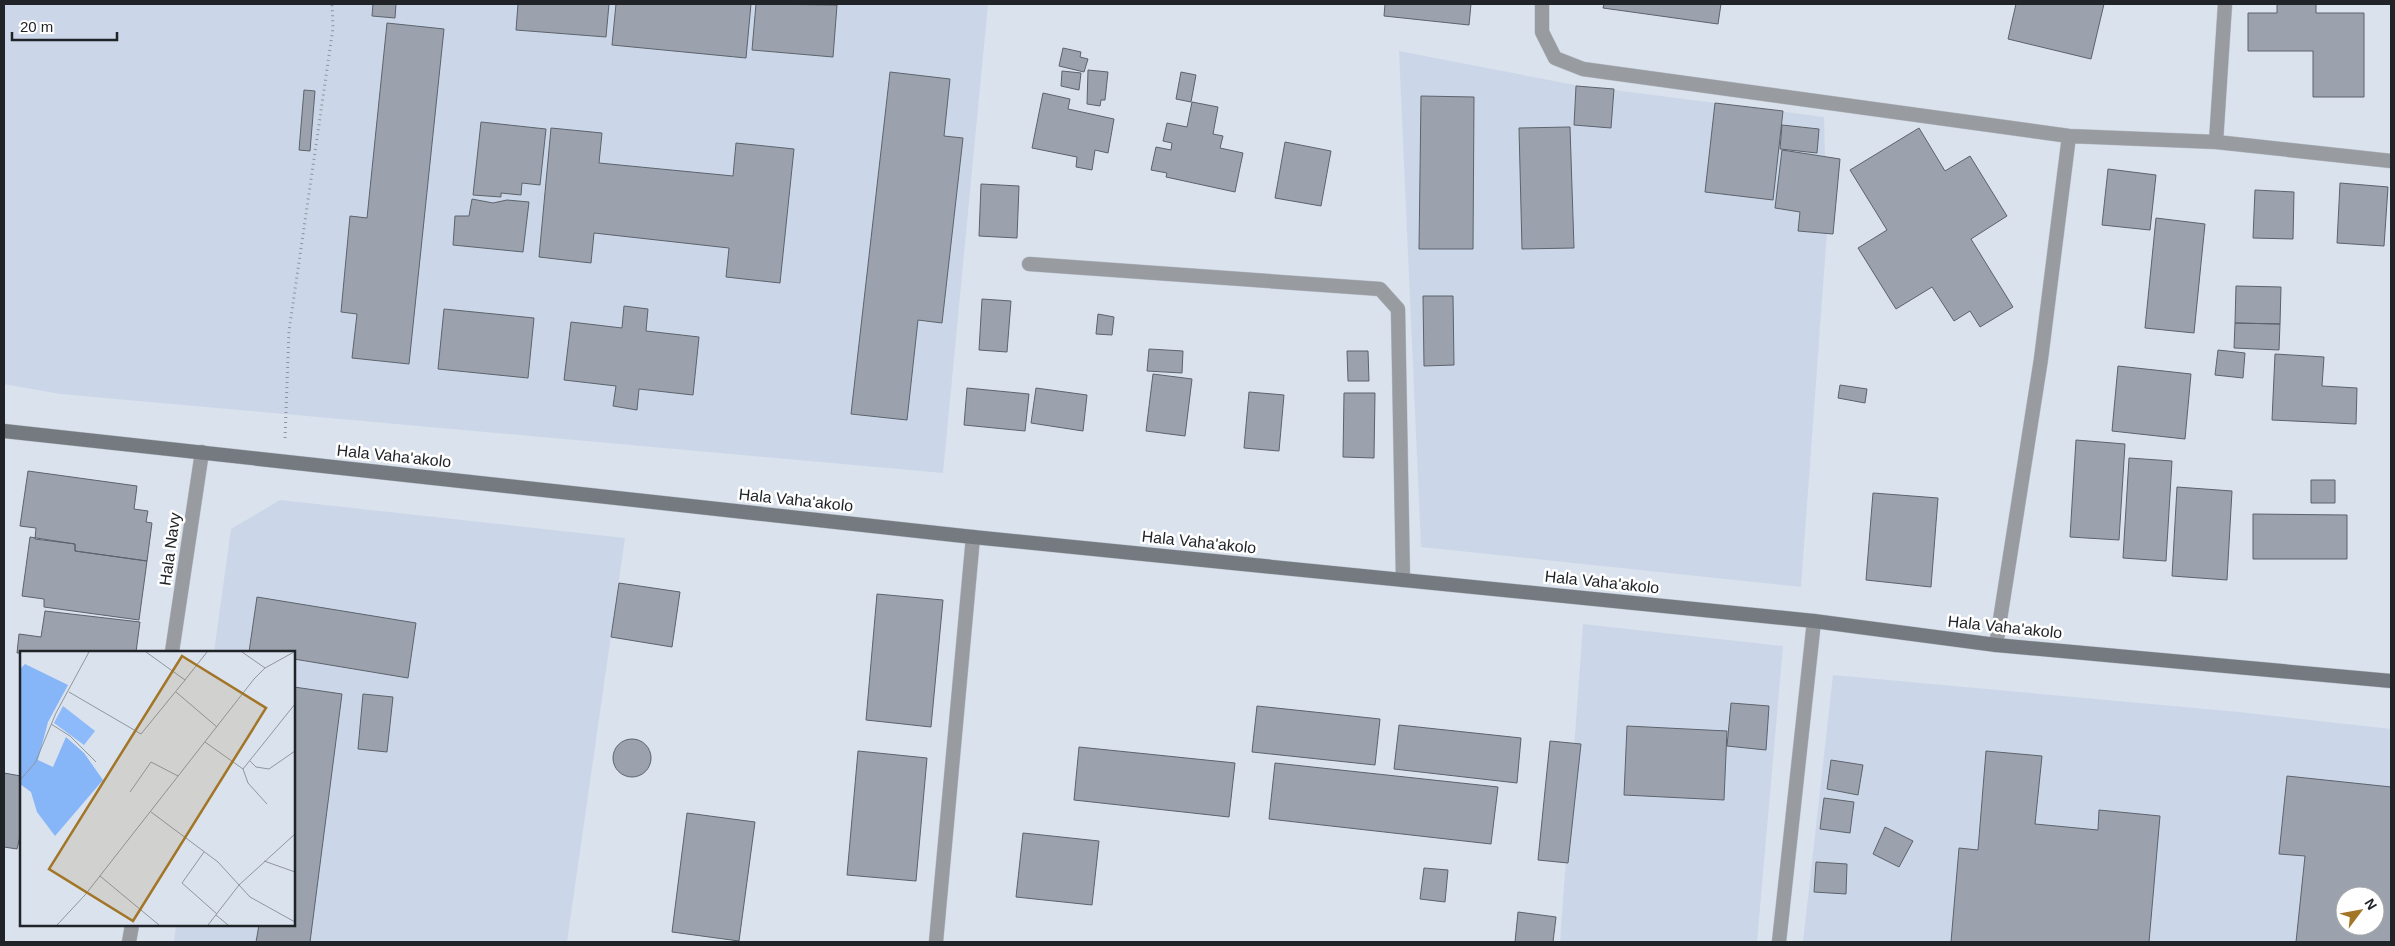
<svg xmlns="http://www.w3.org/2000/svg" width="2395" height="946" font-family="Arial,sans-serif">
<style>
.built{fill:#cbd7e8;fill-rule:evenodd}
.building{fill:#9ba2ad;stroke:#5c636c;fill-rule:evenodd}
.lines{fill:none;stroke-linecap:round;stroke-linejoin:round}
.minor-casing{stroke:#b9c0c9;stroke-width:15}
.tertiary-casing{stroke:#b9c0c9;stroke-width:15}
.secondary-casing{stroke:#b9c0c9;stroke-width:15}
.path{stroke:#8e949c;stroke-width:3;stroke-dasharray:1 4;stroke-linecap:butt}
.minor{stroke:#989ba0;stroke-width:14}
.tertiary{stroke:#989ba0;stroke-width:14}
.secondary{stroke:#757a80;stroke-width:14}
.labels{text-anchor:middle;dominant-baseline:central;stroke-width:5;stroke-linejoin:round;paint-order:stroke}
.street-label{font-size:16px;fill:#202327;stroke:#fff}
.inset-road{fill:none;stroke:#90969e;stroke-width:1}
.view{fill:#a27527;fill-opacity:0.15;stroke:#a27527;stroke-width:2.5}
.inset-edge{fill:none;stroke:#202327;stroke-width:2.5}
</style>
<rect width="100%" height="100%" fill="#dae2ed"/>
<!-- built -->
<path class="built" d="M4 4H988L943 473 60 394 4 384Z
M1399 51 1575 85 1824 117 1827 232 1801 587 1421 547Z
M280 500 625 538 567 942H174L176 925H294V652H214L231 529Z
M1583 624 1783 646 1757 942H1560Z
M1833 675 2239 712 2391 729V942H1803ZM2345 896H2375V926H2345Z"/>
<!-- building -->
<path class="building" d="M373 4H396L395 18 372 16Z
M518 4H609L606 37 516 30Z
M616 4H751L746 58 612 45Z
M756 4 837 5 833 57 752 50Z
M1385 4H1471L1469 25 1384 16Z
M1604 4H1721L1718 24 1603 8Z
M2016 4H2104L2091 59 2008 39Z
M2277 4H2316V13H2364V97H2313V51H2248V13H2277Z
M387 23 444 29 409 364 352 358 357 314 341 312 350 216 367 218Z
M1063 48 1081 52 1080 57 1088 59 1084 72 1059 66Z
M1088 70 1108 72 1105 100H1101L1100 106 1087 104Z
M1062 71 1081 73 1079 90 1061 86Z
M890 72 950 79 944 136 963 138 942 323 918 320 907 420 851 414Z
M1181 72 1196 75 1191 102 1176 99Z
M1576 86 1614 89 1611 128 1574 125Z
M304 90 315 91 310 151 299 150Z
M1043 93 1070 99 1068 109 1114 119 1108 153 1095 150 1092 170 1076 167 1077 157 1032 148Z
M1421 96 1474 97 1473 249H1419Z
M1192 102 1218 107 1213 134 1223 136 1220 148 1243 153 1235 192 1166 177 1167 173 1151 170 1156 147 1171 150 1172 143 1163 141 1167 123 1187 127Z
M1715 103 1783 111 1773 200 1705 192Z
M481 122 546 129 540 185 522 183 521 195 501 193V197L473 195Z
M1782 125 1819 129 1817 153 1780 149Z
M1570 127 1574 248 1522 249 1519 128Z
M551 128 602 133 599 163 733 176 736 143 794 149 780 283 726 277 729 248 594 233 591 263 539 257Z
M1919 128 1945 171 1970 156 2007 216 1971 239 2013 307 1980 327 1970 311 1954 321 1932 287 1896 309 1858 248 1887 230 1850 170Z
M1285 142 1331 151 1321 206 1275 198Z
M1782 150 1840 159 1833 234 1798 231 1800 212 1775 208Z
M2108 169 2156 175 2150 230 2102 225Z
M2340 183 2388 187 2384 246 2337 243Z
M981 184 1019 186 1017 238 979 236Z
M2255 190 2294 192 2293 239 2253 238Z
M472 199 493 203 507 200 529 202 523 252 453 245 455 216H469Z
M2156 218 2205 224 2194 333 2145 328Z
M2236 286 2281 287 2280 324 2235 323Z
M1423 296H1453L1454 365 1424 366Z
M982 299 1011 301 1007 352 979 350Z
M624 306 648 309 646 331 699 337 693 395 639 389 637 410 613 406 616 386 564 380 571 322 622 328Z
M444 309 534 318 528 378 438 369Z
M1098 314 1114 317 1112 335 1096 334Z
M2235 323 2280 324 2279 350 2234 348Z
M1149 349 1183 351 1182 373 1147 371Z
M2218 350 2245 353 2243 378 2215 375Z
M1347 351H1368L1369 381H1348Z
M2275 354 2324 357 2322 386 2357 388 2356 424 2272 420Z
M2118 366 2191 374 2185 439 2112 431Z
M1153 374 1192 379 1185 436 1146 431Z
M1840 385 1867 389 1865 403 1838 398Z
M967 388 1029 394 1025 431 964 425Z
M1036 388 1087 395 1083 431 1031 423Z
M1249 392 1284 395 1279 451 1244 448Z
M1344 393H1375L1374 458 1343 457Z
M2076 440 2125 444 2119 540 2070 537Z
M2129 458 2172 461 2166 561 2123 558Z
M28 471 137 486 134 509 148 511 146 522 152 523 147 561 75 551V544L35 539 36 528 20 526Z
M2311 480H2335V503H2311Z
M2177 487 2232 491 2227 580 2172 576Z
M1873 493 1938 498 1931 587 1866 580Z
M2253 514 2347 515V559H2253Z
M30 537 75 544V551L147 561 139 620 44 607V599L22 596Z
M619 583 680 592 672 647 611 637Z
M877 594 943 600 931 727 866 720Z
M257 597 416 623 408 678 294 659V652H249Z
M45 611 140 622 136 652 17 653 19 634 41 637Z
M294 687 342 694 310 942H256L259 925H294Z
M363 694 393 697 387 752 358 749Z
M1731 703 1769 706 1766 750 1727 746Z
M1257 706 1380 719 1375 765 1252 752Z
M1399 725 1521 738 1517 783 1394 769Z
M1627 726 1727 731 1724 800 1624 795Z
M613 758a19 19 0 1 1 38 0a19 19 0 1 1-38 0Z
M1550 741 1581 744 1568 863 1538 860Z
M1079 747 1235 763 1229 817 1074 800Z
M858 751 927 758 916 881 847 875Z
M1986 751 2042 756 2035 824 2098 830 2099 810 2160 816 2149 942H1951L1959 848 1978 850Z
M1831 760 1863 765 1858 795 1827 789Z
M1275 763 1498 787 1491 844 1269 819Z
M4 773 21 776V832L17 849 4 847Z
M2287 776 2391 787V942H2296L2305 856 2279 854ZM2345 896H2375V926H2345Z
M1824 798 1854 802 1850 833 1820 829Z
M687 813 755 822 739 941 672 932Z
M1885 827 1913 841 1899 867 1873 854Z
M1023 833 1099 841 1092 905 1016 897Z
M1816 862 1847 864 1846 894 1814 892Z
M1424 868 1448 870 1445 902 1420 899Z
M1518 912 1556 917 1553 942H1515Z"/>
<g class="lines">
<defs>
<path id="minor" d="M1542 4V32L1555 58 1583 69 2069 136 2216 142 2225 4
M2216 142 2391 161
M1029 264 1380 289 1398 309 1403 580
M1996 645 2041 359 2069 136
M936 942 973 537
M1779 942 1814 621"/>
<path id="tertiary" d="M172 652 202 452
M129 942 132 925"/>
<path id="secondary" d="M4 431 973 537 1814 621 1996 645 2391 681"/>
</defs>
<!-- minor casing -->
<use href="#minor" class="minor-casing"/>
<!-- tertiary casing -->
<use href="#tertiary" class="tertiary-casing"/>
<!-- secondary casing -->
<use href="#secondary" class="secondary-casing"/>
<!-- path -->
<path class="path" d="M285 438 289 331 333 28 332 4"/>
<!-- minor -->
<use href="#minor" class="minor"/>
<!-- tertiary -->
<use href="#tertiary" class="tertiary"/>
<!-- secondary -->
<use href="#secondary" class="secondary"/>
</g>
<g class="labels">
<!-- street labels -->
<g class="street-label">
<text transform="translate(394 456) rotate(6)">Hala Vaha'akolo</text>
<text transform="translate(796 500) rotate(6)">Hala Vaha'akolo</text>
<text transform="translate(1199 542) rotate(6)">Hala Vaha'akolo</text>
<text transform="translate(170 549) rotate(-82)">Hala Navy</text>
<text transform="translate(1602 582) rotate(6)">Hala Vaha'akolo</text>
<text transform="translate(2005 627) rotate(6)">Hala Vaha'akolo</text>
</g>
</g>
<!-- overview -->
<g transform="translate(20 651)">
<rect width="275" height="275" fill="#dae2ed"/>
<path d="M43 55 75 80 64 94 34 72Z" fill="#8cbafa"/>
<path d="M5 13 48 34 28 71 18 109 33 116 46 86 64 102 83 129 35 185 17 161 11 141 0 133V18Z" fill="#86b6f8"/>
<path class="inset-road" d="M222 1 245 17M165 29 187 1M49 41 121 83 165 29 126 1M156 41 197 76M31 73 50 85 76 111M185 91 223 118 275 53M230 110 236 116 249 118 275 100M223 118 228 132 247 153M0 129 15 112 36 62 69 1M110 141 131 111 158 125M131 161 198 211 219 234 275 183M184 201 162 232 197 263M244 210 275 221M80 225 139 274M196 264 208 274M37 274 65 244 234 28 245 17 274 1M188 274 219 234 230 246 275 271"/>
<path class="view" d="M162 5 246 57 113 270 29 218Z"/>
<rect width="275" height="275" class="inset-edge"/>
</g>
<!-- border -->
<rect width="2395" height="946" fill="none" stroke="#202327" stroke-width="10"/>
<!-- north arrow -->
<g transform="translate(2360 911) rotate(58)"><circle r="24" fill="#ffffff" stroke="#a6a7a9"/>
<path d="M0-4L9 19L0 12L-9 19Z" fill="#a27527"/>
<text y="-8" font-size="14" font-weight="bold" text-anchor="middle" fill="#202327">N</text>
</g>
<!-- scale -->
<path d="M12 32v8h105v-8" fill="none" stroke="#202327" stroke-width="2.5"/>
<text x="20" y="32" font-size="15" fill="#202327" stroke="#ffffff" stroke-width="4" paint-order="stroke">20 m</text>
</svg>
